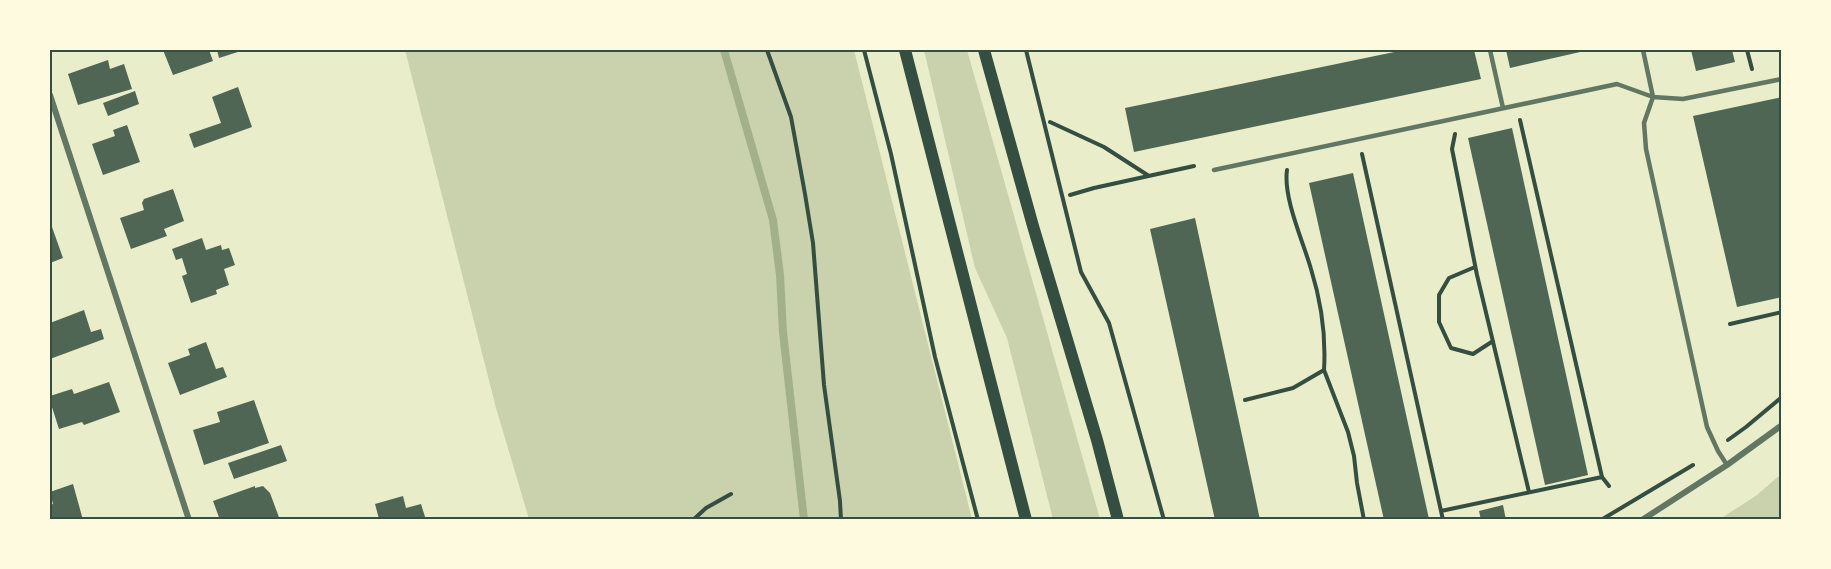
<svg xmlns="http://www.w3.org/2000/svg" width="1831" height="569" font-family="Roboto,sans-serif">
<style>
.green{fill:#cad2ad}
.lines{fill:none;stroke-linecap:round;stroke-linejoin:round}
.stream{stroke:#a3b18a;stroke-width:8}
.building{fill:#4f6655}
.path{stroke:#344e41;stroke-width:4}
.service{stroke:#617663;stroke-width:4.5}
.minor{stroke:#617663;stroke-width:6}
.secondary{stroke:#344e41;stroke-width:12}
.neatline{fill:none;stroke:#344e41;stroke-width:2}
</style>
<rect width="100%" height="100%" fill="#e9edc9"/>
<!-- green -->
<path class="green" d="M405 50H854L972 519H529L496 408Z
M924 50H967L1100 519H1053L1007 338 975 268Z
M1781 474V519H1720L1757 495Z"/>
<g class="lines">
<!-- stream -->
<path class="stream" d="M724 50 773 220 780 275 783 332 804 520"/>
</g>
<!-- building -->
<path class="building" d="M163 50H209L213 61 173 75Z
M217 50H244L219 58Z
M1404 50H1474L1481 79 1134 152 1125 108Z
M1506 50H1589L1510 68Z
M1691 50H1732L1735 62 1696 71Z
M108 60 110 69 124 64 132 89 78 105 68 74Z
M238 87 252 127 194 148 189 134 221 123 212 97Z
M135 91 139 104 108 116 103 103Z
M1782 97V297L1737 307 1693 116Z
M127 125 140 162 103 175 92 144 115 136 113 130Z
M1512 128 1588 475 1545 485 1468 138Z
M1353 173 1429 519 1427 520H1384L1309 183Z
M173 189 184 221 164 229 167 236 131 249 120 218 144 210 142 203 144 199Z
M1195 218 1251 477 1260 520H1215L1150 229Z
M52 227 63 258 50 263V228Z
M202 238 206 250 221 245 222 250 229 248 235 265 224 269 229 285 216 290 217 294 191 303 182 276 187 274 182 258 176 260 172 249Z
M84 310 91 332 101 329 104 339 50 359V339L51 338 50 323Z
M206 342 216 369 223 367 227 377 180 395 168 363 190 355 188 349Z
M109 382 120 412 84 425 82 422 59 429 50 401V396L72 389 74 394Z
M254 400 269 443 204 465 193 430 220 422 217 412Z
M281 445 287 461 234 479 228 463Z
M73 484 83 520H50V505L53 504 50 492Z
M255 486V488L263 486 270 493 280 520H220L213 501Z
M403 496 406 508 421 504 426 520 379 519 375 504Z
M1503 505 1506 520H1481L1479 511Z"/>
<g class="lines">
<!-- path -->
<path class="path" d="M767 50 791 117 805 194 813 243 824 385 840 501 841 520
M864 50 891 154 935 357 978 520
M1026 50 1081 272 1109 323 1164 520
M1747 50 1752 69
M1520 120 1602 477
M1050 122 1104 147 1149 176
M1455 134 1452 149 1477 275 1529 492
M1362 154 1443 520
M1070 195 1094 188 1194 166
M1475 267 1449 278 1439 295V322L1451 348 1473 354 1493 341
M1730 324 1782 312
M1324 370 1348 432 1354 456 1357 483 1364 520
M1245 400 1293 388 1324 370C1326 337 1321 301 1311 269 1303 241 1283 198 1287 170
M1728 440 1746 427 1782 397
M1441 511 1602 477 1609 486
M693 520 706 508 731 494
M1601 520 1693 465"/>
<!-- service -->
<path class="service" d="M1490 50 1503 108
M1643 50 1653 97 1644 123 1646 149 1707 427 1718 451 1727 465
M1214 170 1617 84 1653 97 1683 99 1782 79"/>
<!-- minor -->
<path class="minor" d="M50 95 189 520
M1642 520 1727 465 1782 425"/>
<!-- secondary -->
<path class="secondary" d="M905 50 1026 520
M984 50 1033 226 1097 440 1118 520"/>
</g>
<!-- border -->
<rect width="1831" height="569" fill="none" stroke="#fefae0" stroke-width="102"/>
<rect x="51" y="51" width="1729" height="467" class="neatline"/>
</svg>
